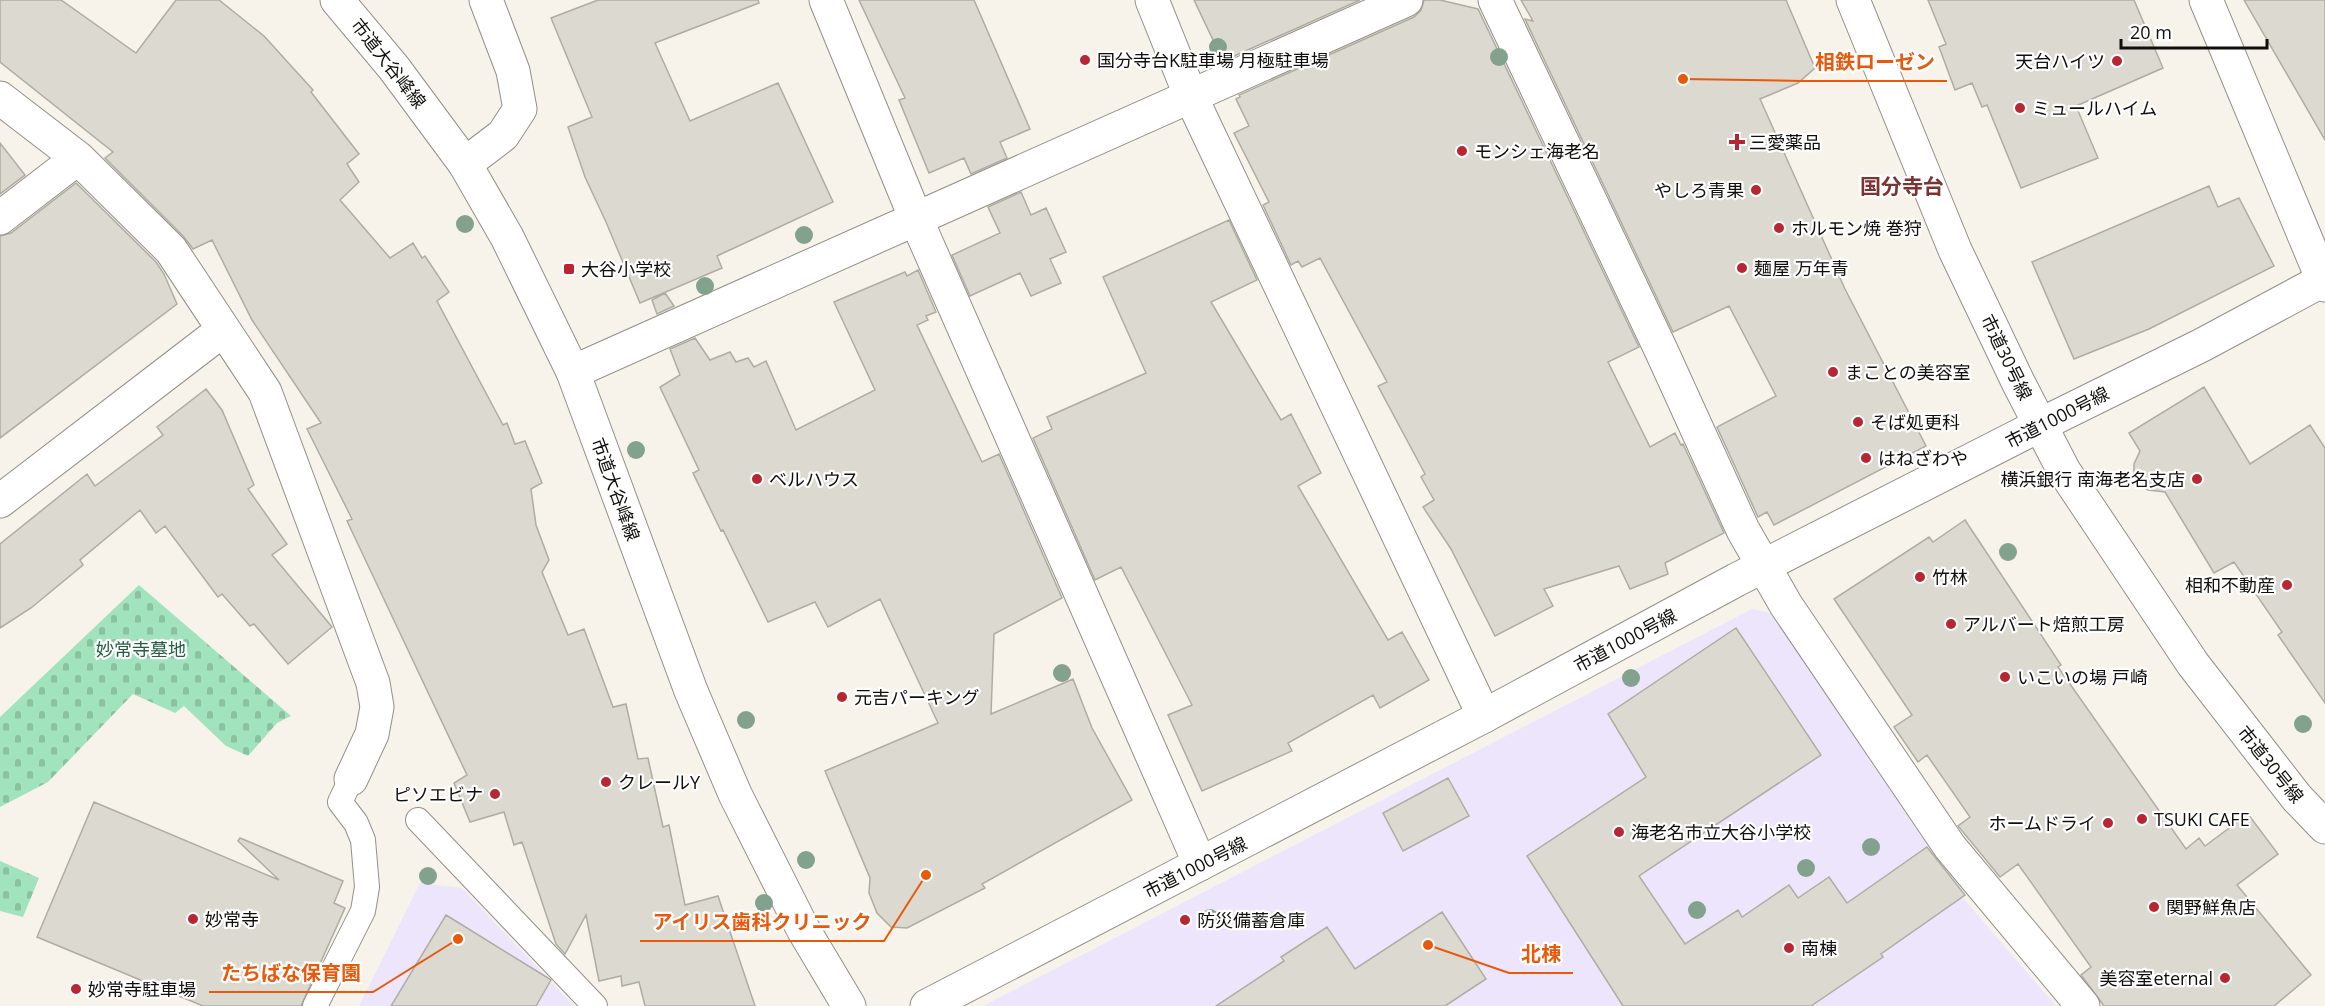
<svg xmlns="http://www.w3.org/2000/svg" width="2325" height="1006" font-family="'Open Sans','Noto Sans JP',sans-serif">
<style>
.education{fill:#ede5fb}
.cemetery{fill:url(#cemetery-stones)}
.building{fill:#dcd9d0;stroke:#b0aca4;stroke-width:1.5}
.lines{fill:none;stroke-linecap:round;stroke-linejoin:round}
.lane-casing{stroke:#939088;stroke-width:26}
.street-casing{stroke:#939088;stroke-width:35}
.secondary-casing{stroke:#939088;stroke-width:35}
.lane{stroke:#fff;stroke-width:24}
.street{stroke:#fff;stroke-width:33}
.secondary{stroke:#fff;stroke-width:33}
.tree{fill:#82a28e}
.poi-dot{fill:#b72632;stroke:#fff;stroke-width:2}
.labels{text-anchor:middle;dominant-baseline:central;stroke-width:4.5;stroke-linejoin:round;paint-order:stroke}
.poi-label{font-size:18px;fill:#100f0c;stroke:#fff;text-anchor:start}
.street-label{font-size:18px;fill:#100f0c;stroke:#fff}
.park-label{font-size:18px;fill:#226041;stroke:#fff}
.quarter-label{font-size:21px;font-weight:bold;fill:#7b3333;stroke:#fff}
.leader{fill:none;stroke:#e8590c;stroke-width:2}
.callout-dot{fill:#e8590c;stroke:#fff;stroke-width:2}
.callout-label{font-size:20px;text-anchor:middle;font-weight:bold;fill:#e8590c;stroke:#fff;stroke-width:4.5;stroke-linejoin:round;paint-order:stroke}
</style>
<defs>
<pattern id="cemetery-stones" width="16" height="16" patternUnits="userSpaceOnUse" patternTransform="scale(1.5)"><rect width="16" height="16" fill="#a1e3bc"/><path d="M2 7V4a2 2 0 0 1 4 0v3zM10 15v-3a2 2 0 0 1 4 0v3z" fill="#8ac2a0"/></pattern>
</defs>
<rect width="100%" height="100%" fill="#f7f3eb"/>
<!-- education -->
<path class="education" d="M1752 609 1771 613 1963 898 2056 1006H983Z
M420 883 462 888 574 1006H359Z"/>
<!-- cemetery -->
<path class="cemetery" d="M139 585 291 716 277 723 248 756 226 746 184 706 175 713 133 694 48 782 0 807V717Z
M0 861 39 878 23 917 0 911Z"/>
<!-- building -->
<path class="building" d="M0 0H61L136 53 176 0H219L264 36 313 90 311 92 359 154 347 164 359 182 340 200 390 258 413 243 422 258 425 256 449 292 437 301 503 425 507 423 515 444 525 441 542 483 531 489 536 525 549 560 542 572 568 635 584 629 613 707 626 704 638 759 648 758 663 827 669 825 685 905 718 896 755 1006H645L639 982 622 986 621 976 599 981 586 915 565 954 556 944 522 842 514 845 504 812 470 822 454 783 467 775 347 521 352 519 307 429 321 423 252 320 212 240 193 249 184 237 105 158 113 152 0 62Z
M598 0H758L759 3 655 43 690 121 778 83 833 202 717 256 722 268 640 303 606 222 585 177 568 127 592 117 551 18Z
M859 0H974L1030 129 1000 142 1007 158 971 174 964 158 929 173 899 100 905 98Z
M1194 0H1360L1223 61Z
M1424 0H1440L1478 9 1639 347 1608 362 1650 447 1675 433 1681 445 1683 444 1724 533 1665 563 1668 574 1630 589 1619 566 1544 589 1553 606 1495 636 1451 549 1423 507 1434 500 1421 477 1425 474 1378 386 1387 382 1320 258 1302 267 1298 261 1291 265 1263 205 1269 202 1234 133 1249 126 1236 99 1240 97 1239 95 1414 17 1421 10Z
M1521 0H1786L1815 68 1798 83 1760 99 1845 289 1926 446 1774 525 1767 512 1758 517 1717 427 1776 396 1729 306 1673 332 1525 19 1533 21Z
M1928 0H2134L2163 68 2076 106 2098 158 2021 188 1987 105 1982 107 1972 83 1955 90 1939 47 1946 44Z
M2244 0H2325V140Z
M0 143 25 175 0 194Z
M76 183 156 262 164 274 177 304 0 438V236L11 233Z
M2209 186 2218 207 2239 198 2274 266 2149 329 2074 359 2032 262Z
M1021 192 1031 215 1046 208 1066 252 1050 259 1061 283 1031 296 1020 273 970 296 952 255 1000 233 988 207Z
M1229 220 1257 280 1211 302 1281 420 1291 414 1321 473 1298 486 1388 640 1402 632 1429 680 1380 708 1373 695 1288 743 1292 751 1202 791 1168 715 1192 705 1121 567 1095 580 1033 438 1052 429 1047 417 1146 373 1103 277Z
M918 270 936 312 926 316 928 320 917 325 982 462 999 454 1062 598 994 634 991 714 1073 679 1092 728 1132 800 982 884 985 888 907 928 891 927 877 913 869 893 870 878 825 771 938 723 880 599 828 627 815 602 768 622 723 530 721 531 693 473 699 470 660 387 680 375 670 349 695 338 710 360 730 352 736 362 748 358 754 367 766 361 796 430 875 390 834 302 905 272 907 276Z
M665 293 674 306 657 314 652 300Z
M2204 387 2250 464 2310 425 2325 448V703L2278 635 2282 632 2234 562 2214 573 2165 492 2148 490 2140 486 2134 478V464L2140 451 2129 433Z
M206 389 222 410 254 485 248 489 287 544 272 555 332 627 288 664 254 624 250 626 222 594 218 597 165 526 156 533 140 510 80 560 83 565 31 608 0 628V544L87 474 95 486 163 435 157 427Z
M1965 520 2061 665 2058 667 2186 849 2199 838 2205 846 2248 814 2278 854 2237 885 2311 975 2274 1006H2104L2081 975 2091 967 2018 864 2000 877 1958 826 1970 817 1927 755 1918 762 1894 727 1912 715 1834 599 1929 537 1933 542Z
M1736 628 1821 755 1639 876 1685 944 1738 910 1742 917 1789 885 1798 898 1829 877 1847 903 1927 847 1965 895 1881 954 1883 957 1811 1006H1623L1527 856 1646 777 1608 714Z
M1448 778 1469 816 1403 851 1383 813Z
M94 802 279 880 238 841 240 838 343 881 334 903 345 908 301 1006H203L37 937Z
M1442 912 1486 979 1445 1006H1216L1284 961 1281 957 1327 927 1355 969Z
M446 915 548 978 551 980 536 1006H391Z"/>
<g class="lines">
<defs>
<path id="lane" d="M418 820 595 1006
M315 1006 363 911 367 887 363 840 356 823 340 802 351 779"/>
<path id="street" d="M826 0 916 219 1200 864
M1152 0 1191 97 1484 716
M1495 0 1661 350 1743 530 1786 605 1950 847 2083 1006
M2206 0 2325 285
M0 98 78 158 171 250 265 392 373 683 377 707 372 734 351 779
M465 164 503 135 520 109 513 71 486 0
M0 218 78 158
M573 372 1406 0
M2040 425 2202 345 2325 279
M0 501 223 330"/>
<path id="secondary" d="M337 0 394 68 465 164 507 237 573 372 691 691 735 794 803 929 849 1006
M1853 0 1955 250 2018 382 2064 471 2193 664 2297 798 2325 827
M927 1006 1484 716 1736 580 2040 425"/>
</defs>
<!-- lane casing -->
<use href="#lane" class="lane-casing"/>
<!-- street casing -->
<use href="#street" class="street-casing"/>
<!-- secondary casing -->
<use href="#secondary" class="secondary-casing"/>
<!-- lane -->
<use href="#lane" class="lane"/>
<!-- street -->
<use href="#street" class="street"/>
<!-- secondary -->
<use href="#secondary" class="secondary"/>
</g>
<!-- trees -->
<g class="tree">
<circle cx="1218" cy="47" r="9"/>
<circle cx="1499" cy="57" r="9"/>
<circle cx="465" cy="224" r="9"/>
<circle cx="804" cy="235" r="9"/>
<circle cx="705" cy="286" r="9"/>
<circle cx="636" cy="450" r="9"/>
<circle cx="2008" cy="552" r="9"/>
<circle cx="1062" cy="673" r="9"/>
<circle cx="1631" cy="678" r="9"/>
<circle cx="746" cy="720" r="9"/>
<circle cx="2303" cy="724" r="9"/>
<circle cx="1871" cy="847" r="9"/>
<circle cx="806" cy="860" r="9"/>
<circle cx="1806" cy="868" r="9"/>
<circle cx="428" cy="876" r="9"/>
<circle cx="764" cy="903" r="9"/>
<circle cx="1697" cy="910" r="9"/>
<circle cx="1210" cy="918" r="9"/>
</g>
<!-- markers -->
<g class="poi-dot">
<circle cx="1085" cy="60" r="6"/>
<circle cx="2117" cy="61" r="6"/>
<circle cx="2020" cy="108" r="6"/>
<path d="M1734 133h6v6h6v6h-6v6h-6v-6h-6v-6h6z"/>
<circle cx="1462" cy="151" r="6"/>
<circle cx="1756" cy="190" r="6"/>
<circle cx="1779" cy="228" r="6"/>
<circle cx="1742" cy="268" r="6"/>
<rect x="563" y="263" width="12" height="12" rx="3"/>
<circle cx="1833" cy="372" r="6"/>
<circle cx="1858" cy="422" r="6"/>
<circle cx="1866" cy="458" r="6"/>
<circle cx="757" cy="479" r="6"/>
<circle cx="2197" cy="479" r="6"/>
<circle cx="1920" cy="577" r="6"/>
<circle cx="2287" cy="585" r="6"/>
<circle cx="1951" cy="624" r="6"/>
<circle cx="2005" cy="677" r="6"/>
<circle cx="842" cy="697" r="6"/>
<circle cx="606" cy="782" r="6"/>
<circle cx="495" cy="794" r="6"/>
<circle cx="2142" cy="819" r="6"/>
<circle cx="2108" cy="823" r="6"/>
<circle cx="1619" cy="832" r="6"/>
<circle cx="2154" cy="907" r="6"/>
<circle cx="193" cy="919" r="6"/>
<circle cx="1185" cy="920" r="6"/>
<circle cx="1789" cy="948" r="6"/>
<circle cx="2225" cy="978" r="6"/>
<circle cx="76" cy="989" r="6"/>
</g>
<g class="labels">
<!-- poi labels -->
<g class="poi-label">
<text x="1097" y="60">国分寺台K駐車場 月極駐車場</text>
<text x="2105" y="61" text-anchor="end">天台ハイツ</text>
<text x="2032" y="108">ミュールハイム</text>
<text x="1749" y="142">三愛薬品</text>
<text x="1474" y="151">モンシェ海老名</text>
<text x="1744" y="190" text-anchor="end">やしろ青果</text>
<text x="1791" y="228">ホルモン焼 巻狩</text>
<text x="1754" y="268">麺屋 万年青</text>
<text x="581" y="269">大谷小学校</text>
<text x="1845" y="372">まことの美容室</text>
<text x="1870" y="422">そば処更科</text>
<text x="1878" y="458">はねざわや</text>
<text x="769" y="479">ベルハウス</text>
<text x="2185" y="479" text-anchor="end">横浜銀行 南海老名支店</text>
<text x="1932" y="577">竹林</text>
<text x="2275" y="585" text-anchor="end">相和不動産</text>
<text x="1963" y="624">アルバート焙煎工房</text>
<text x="2017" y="677">いこいの場 戸崎</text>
<text x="854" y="697">元吉パーキング</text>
<text x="618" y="782">クレールY</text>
<text x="483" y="794" text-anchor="end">ピソエビナ</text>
<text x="2154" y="819">TSUKI CAFE</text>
<text x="2096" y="823" text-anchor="end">ホームドライ</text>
<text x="1631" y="832">海老名市立大谷小学校</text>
<text x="2166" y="907">関野鮮魚店</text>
<text x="205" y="919">妙常寺</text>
<text x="1197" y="920">防災備蓄倉庫</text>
<text x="1801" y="948">南棟</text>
<text x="2213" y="978" text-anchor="end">美容室eternal</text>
<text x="88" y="989">妙常寺駐車場</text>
</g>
<!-- street labels -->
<g class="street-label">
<text transform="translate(389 63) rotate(52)">市道大谷峰線</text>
<text transform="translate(2007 357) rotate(64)">市道30号線</text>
<text transform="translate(2057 417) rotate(-27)">市道1000号線</text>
<text transform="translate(616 489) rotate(70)">市道大谷峰線</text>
<text transform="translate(1625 640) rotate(-28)">市道1000号線</text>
<text transform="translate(2271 764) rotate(51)">市道30号線</text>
<text transform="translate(1195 867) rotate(-27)">市道1000号線</text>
</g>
<!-- park labels -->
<g class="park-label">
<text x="141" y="649">妙常寺墓地</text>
</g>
<!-- quarter labels -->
<g class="quarter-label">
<text x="1902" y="186">国分寺台</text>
</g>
</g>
<!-- callouts -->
<path class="leader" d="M1683 79L1803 81H1947M926 875L884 941H640M1428 945L1509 973H1573M458 939L373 992H209"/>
<g class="callout-dot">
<circle cx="1683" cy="79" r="6"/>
<circle cx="926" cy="875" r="6"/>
<circle cx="1428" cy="945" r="6"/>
<circle cx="458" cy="939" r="6"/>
</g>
<g class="callout-label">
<text x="1875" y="69">相鉄ローゼン</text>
<text x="762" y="929">アイリス歯科クリニック</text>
<text x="1541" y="961">北棟</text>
<text x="291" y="980">たちばな保育園</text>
</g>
<!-- scale -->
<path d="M2121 39v9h146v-9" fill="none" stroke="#100f0c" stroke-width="3"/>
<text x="2130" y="39" font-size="18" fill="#100f0c" stroke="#ffffff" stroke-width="4.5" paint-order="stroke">20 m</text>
</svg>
